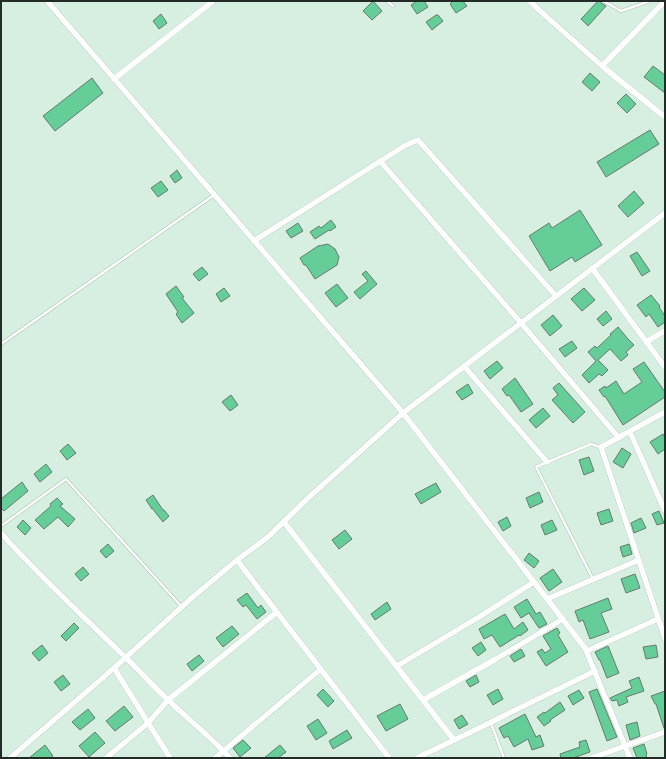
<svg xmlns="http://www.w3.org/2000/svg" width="666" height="759" font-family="Arial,sans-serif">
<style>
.building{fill:#64cd98;stroke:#667b6e}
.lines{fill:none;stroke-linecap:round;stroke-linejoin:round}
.service-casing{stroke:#aac1b4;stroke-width:3.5}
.minor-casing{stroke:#aac1b4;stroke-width:6}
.service{stroke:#fff;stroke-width:2.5}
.minor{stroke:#fff;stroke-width:5.5}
</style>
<rect width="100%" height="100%" fill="#d7efe0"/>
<!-- building -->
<path class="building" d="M373 1 382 11 372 20 363 11Z
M417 1H424L428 7 417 14 411 5Z
M453 1H463L467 6 456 13 450 4Z
M598 1H600L601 3 606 6 588 26 581 19Z
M161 14 167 23 159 29 153 21Z
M436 15H438L443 21 432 30 426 22Z
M653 66 665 75V93L644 77Z
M590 73 600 82 592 91 582 82Z
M92 78 103 93 55 131 43 116Z
M626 94 636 104 627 113 617 103Z
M650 130 659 144 606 177 597 162Z
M177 170 182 178 175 183 170 176Z
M161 181 168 190 158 197 151 188Z
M634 191 644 203 628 217 618 206Z
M580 210 602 245 575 262 572 257 550 271 529 236 549 223 552 228Z
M331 220 336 227 330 231 329 230 315 239 310 232 319 226 321 228Z
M298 223 303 231 291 238 286 231Z
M328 244 335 249 339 257 337 265 315 279 306 265H304L300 258 318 246Z
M637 252 650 271 642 276 630 256Z
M202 267 208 274 199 281 193 274Z
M366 271 377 284 360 299 354 292 368 281 362 274Z
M337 284 348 298 336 307 325 293Z
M176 286 184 297 182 298 194 313 182 323 176 314 178 312 166 294Z
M224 288 230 296 221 302 216 294Z
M584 288 595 300 582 311 571 299Z
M651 295 660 306 659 307 665 316V322L658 327 649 314 646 317 637 305Z
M606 311 612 319 603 326 597 319Z
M553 315 562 326 550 336 541 325Z
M618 327 628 339 634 345 626 352 628 355 621 361 610 349 598 360 608 370 602 376 599 374 589 383 582 375 596 361 588 352 595 346 597 348 611 335 610 334Z
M572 341 577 348 565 357 559 349Z
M497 361 503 368 490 379 484 371Z
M644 362 665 392V397L623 425 605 396 604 397 599 390 605 386 606 388 616 381 624 394 642 382 633 369Z
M515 378 533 404 521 412 509 395 507 396 502 389Z
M559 383 585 412 573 423 552 400 558 395 553 388Z
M468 384 473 393 462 400 456 392Z
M231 395 238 405 230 411 222 402Z
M543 408 550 416 536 428 529 420Z
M663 434 665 438V449L658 454 650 442Z
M68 444 76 453 67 460 60 451Z
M622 448 631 454 623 468 613 462Z
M589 457 594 471 584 475 579 460Z
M46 464 52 472 40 482 34 474Z
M22 482 28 491 4 511 1 508V499Z
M436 483 441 492 421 504 415 494Z
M539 492 543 502 530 508 526 498Z
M153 495 163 510H164L169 516 163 522 152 508V509L146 500Z
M57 498 63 504 60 506 75 519 68 527 58 517 44 529 35 520 51 506 50 504Z
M609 509 613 521 601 525 597 513Z
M659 511 664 523 657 525 652 514Z
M507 517 511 526 503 531 498 522Z
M641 518 646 528 634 533 631 523Z
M23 520 31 528 25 535 17 527Z
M552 520 557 530 545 535 541 525Z
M345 530 352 539 339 549 332 540Z
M108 544 114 551 106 558 100 551Z
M629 544 632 554 623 557 620 547Z
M529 553 539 561 534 568 524 560Z
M83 567 89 574 81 581 75 574Z
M553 569 562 582 549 591 540 578Z
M635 574 640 588 626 593 621 579Z
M247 593 258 608 261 605 266 612 257 619 246 605 243 607 237 600Z
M608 598 612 609 601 613 609 632 590 639 583 620 579 622 575 611Z
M527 599 536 614 540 612 547 624 539 628 529 613 521 618 514 607Z
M387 602 391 609 375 620 371 614Z
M505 614 514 629 523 622 528 630 520 636 519 635 500 647 492 635 484 639 479 629Z
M74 623 79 628 66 641 61 636Z
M232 626 239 634 223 647 216 638Z
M557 628 560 633 558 635 568 652 546 666 537 652 542 649 545 653 551 649 543 636Z
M481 642 486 650 478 656 472 648Z
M42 645 48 653 39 661 32 653Z
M656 645 658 657 646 659 643 647Z
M608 646 619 673 607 678 600 660H599L595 652Z
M521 649 525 656 514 662 510 656Z
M199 655 204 661 192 671 187 664Z
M63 675 70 684 61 691 54 682Z
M476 675 479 682 470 687 466 681Z
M639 677 644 691 626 697 628 702 619 706 617 700 612 701 610 698 632 688 629 681Z
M323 689 334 701 328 707 317 695Z
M498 689 503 699 493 705 487 695Z
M597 689 617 737 607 741 589 692Z
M579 690 584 698 573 705 568 696Z
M665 691V728H664L656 704H655L651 696Z
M560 702 565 710 550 720 551 721 544 726 537 717 544 712 545 713Z
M400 704 408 719 386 731 377 716Z
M124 706 133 717 115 731 106 721Z
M88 709 95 718 80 730 72 722Z
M525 714 536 737 540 735 544 746 532 750 528 739 514 747 508 736 504 738 499 728Z
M462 715 468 724 459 729 454 720Z
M318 719 327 733 316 740 307 726Z
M637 722 640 736 630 740 626 725Z
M347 730 352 738 333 749 329 741Z
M95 732 105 743 89 757 79 746Z
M243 740 251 748 240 757 233 748Z
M586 740 590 752 573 758H561L560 754 580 747 579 742Z
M644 744 647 754 646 755 647 758H637L633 748Z
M45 745 53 756 50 758H29Z
M280 745 286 752 278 758H264Z"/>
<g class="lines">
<defs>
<path id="service" d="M387 1 393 6
M603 1 621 11 650 1
M1 344 214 195
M1 526 66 479 181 606
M593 579 536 467 591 444 600 447
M491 723 504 758"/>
<path id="minor" d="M47 1 403 413 585 648 630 758
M530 1 539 10 602 66 665 117
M602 66 665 1
M114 79 213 1
M380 161 521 323 619 438
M254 241 406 145 418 140 556 296
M592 268 665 367
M646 342 665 331
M464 366 547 462
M665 412 601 447 665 639
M630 432 665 511
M284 522 454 740
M1 533C39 576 82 615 123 655 139 670 153 686 168 700 189 720 211 737 230 758
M237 560 389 758
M547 599 639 560
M587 651 658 619
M397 666 479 617 534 582
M114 668 170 758
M423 700 496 659 563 619
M10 758 114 668 194 596 237 560 268 537 307 499 403 413 665 213
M106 758 148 723 168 700 277 612
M215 758 321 669
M418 758 425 754 469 733 595 671
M591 758 665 732"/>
</defs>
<!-- service casing -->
<use href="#service" class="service-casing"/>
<!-- minor casing -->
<use href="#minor" class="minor-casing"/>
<!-- service -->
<use href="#service" class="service"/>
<!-- minor -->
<use href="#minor" class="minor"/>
</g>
<!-- border -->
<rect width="666" height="759" fill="none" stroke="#222b26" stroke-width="4"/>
</svg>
